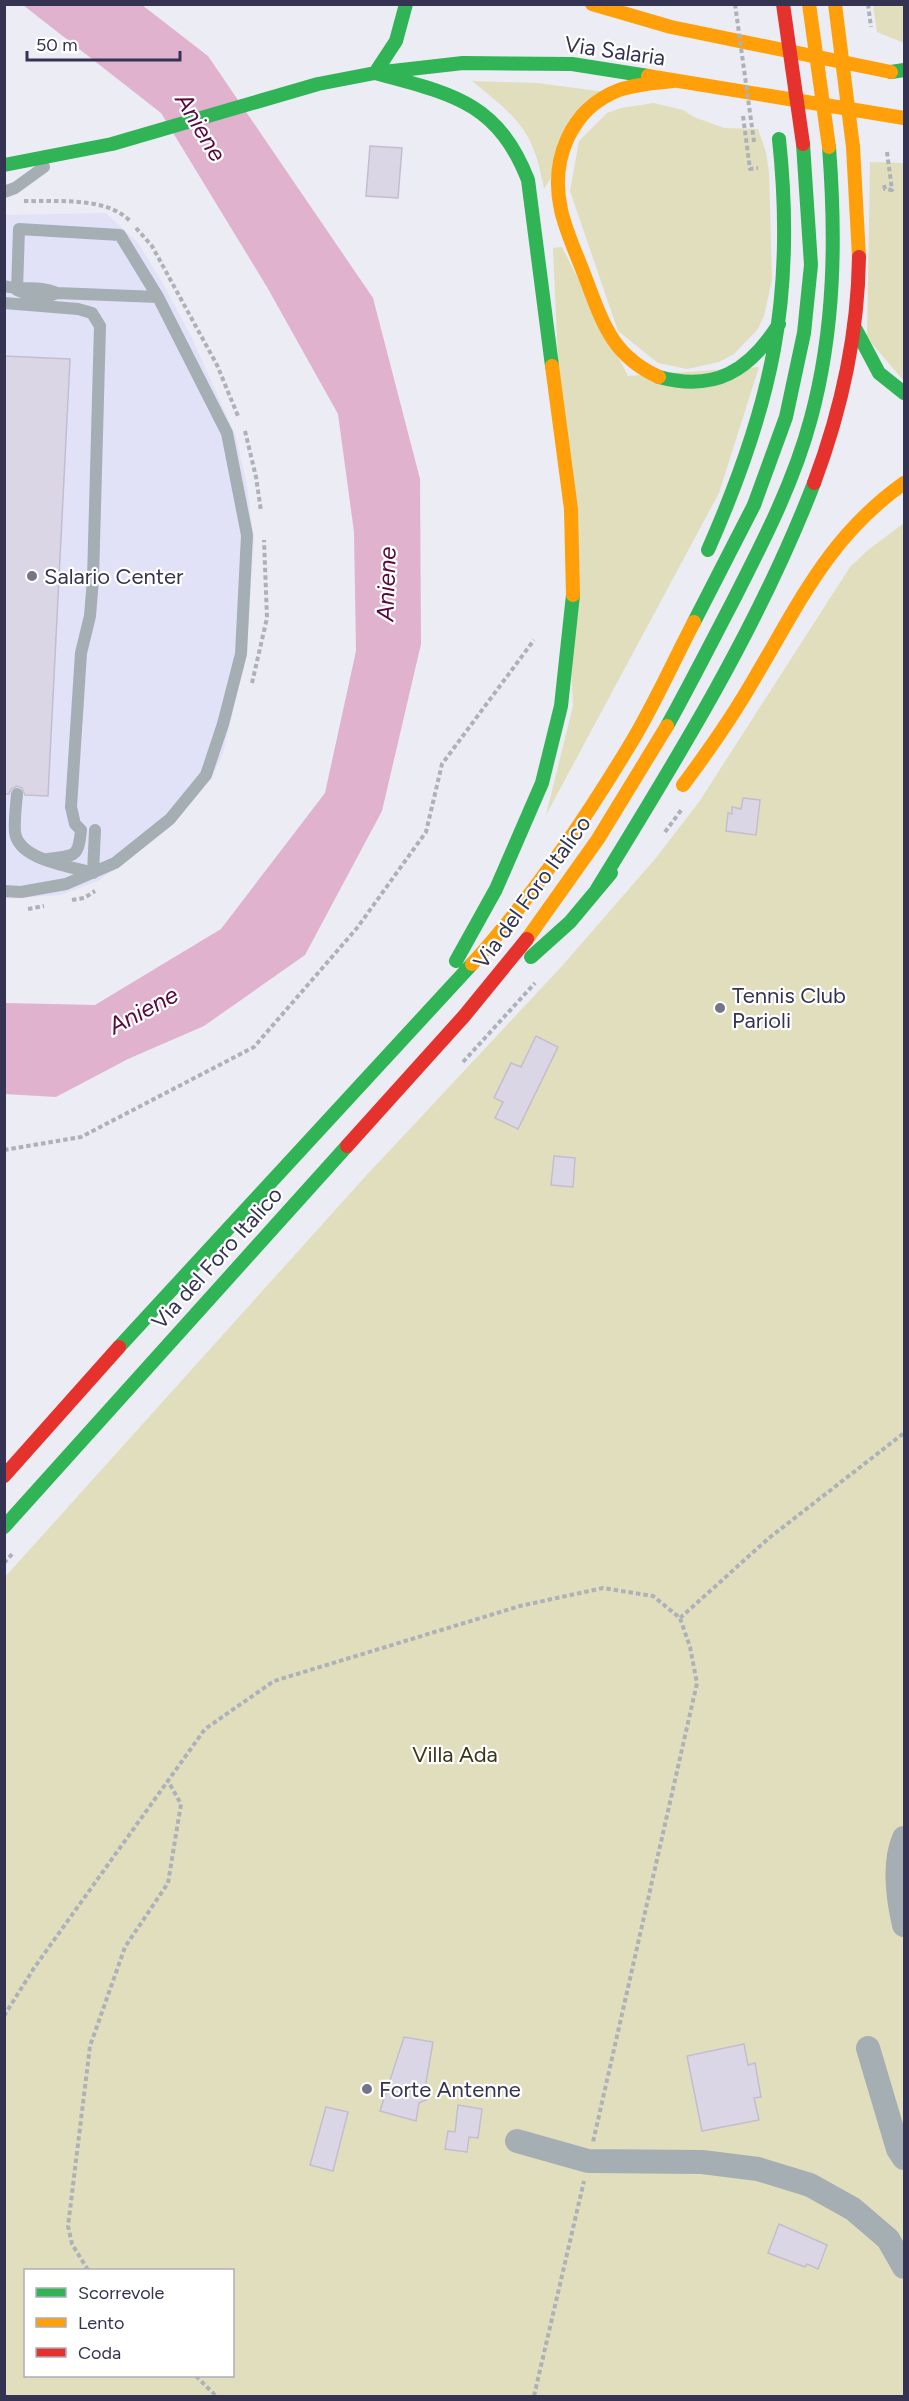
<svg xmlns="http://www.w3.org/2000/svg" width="909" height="2401" font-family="Figtree,sans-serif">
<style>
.built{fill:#e1e2f8}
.green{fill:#e1debe;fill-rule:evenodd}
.water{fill:#e0b2ce}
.building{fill:#dbd6e6;stroke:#c3bdce;stroke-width:1.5}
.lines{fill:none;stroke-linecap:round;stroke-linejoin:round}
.path{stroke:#adb2b8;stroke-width:4;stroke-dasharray:4.5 3;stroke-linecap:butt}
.lane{stroke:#a5aeb3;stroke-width:12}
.street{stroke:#a5aeb3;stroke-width:24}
.fast{stroke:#30b455;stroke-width:14}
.slow{stroke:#ff9f0a;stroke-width:14}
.jam{stroke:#e5322d;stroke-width:14}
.path-bridge{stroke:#adb2b8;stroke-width:4;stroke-dasharray:4.5 3;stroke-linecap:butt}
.slow-bridge{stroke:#ff9f0a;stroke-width:14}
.jam-bridge{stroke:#e5322d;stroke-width:14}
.poi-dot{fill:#74748b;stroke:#fff;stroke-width:2}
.labels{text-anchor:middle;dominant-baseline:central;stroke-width:4.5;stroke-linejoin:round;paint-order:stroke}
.street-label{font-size:22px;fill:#343352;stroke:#fff}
.poi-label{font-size:22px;fill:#343352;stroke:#fff;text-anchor:start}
.park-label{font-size:22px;fill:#393616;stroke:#fff}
.water-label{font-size:24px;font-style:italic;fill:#580940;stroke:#fff}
</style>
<rect width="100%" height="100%" fill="#ebecf4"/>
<!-- built -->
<path class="built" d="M106 213 138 243 161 280 193 340 236 437 246 481 254 539 246 655 223 754 210 780 170 827 98 881 60 895 5 899 4 215Z"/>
<!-- green -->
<path class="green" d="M873 5H904V43L877 32Z
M472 81 537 83 605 92 544 189C533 128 518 119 472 81Z
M654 103 683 110 694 117 724 128 758 129 766 152 769 172 772 280 764 316 758 329 734 354 719 362 687 369 658 363 618 331 570 191 579 141 607 113 621 108Z
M870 162 904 163V381L867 338Z
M562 247 628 376 759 367 719 493 546 815 573 706 553 248Z
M904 523V2396H5V1577L364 1178 562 966 655 859 699 802 850 567 868 550ZM26 2270H232V2376H26Z"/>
<!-- water -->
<path class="water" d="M23 5H142L208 56 373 298 420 479 421 644 382 811 305 955 204 1026 128 1059 56 1097 5 1094 4 1003 95 1005 221 929 325 793 356 651 354 532 338 414 267 287 161 113Z"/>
<!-- building -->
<path class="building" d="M370 146 402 148 398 198 366 196Z
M4 356 70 359 48 796 25 795 22 788 17 786 11 789 9 794H4Z
M743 798 760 800 756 835 726 831 728 813 732 814V807L741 809Z
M536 1036 558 1047 518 1129 495 1118 503 1102 494 1098 511 1063 521 1067Z
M554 1156 575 1158 573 1187 551 1185Z
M404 2037 433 2042 424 2094 426 2100 419 2103 416 2121 380 2111Z
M744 2044 748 2065 755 2063 761 2097 754 2098 759 2120 702 2131 687 2056Z
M458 2105 482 2109 478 2138 469 2137 467 2152 445 2149 448 2131 455 2132Z
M326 2107 348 2112 333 2171 310 2165Z
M779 2224 827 2245 818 2269 807 2264 805 2267 768 2253Z"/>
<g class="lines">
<!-- path -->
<path class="path" d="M727 4V5
M868 4 871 27
M743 116 750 169 758 168
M884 185 885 189 892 190 887 152
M24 201C57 202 107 196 131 222
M136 228 152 246 217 365 238 416
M245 431 256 477 261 511
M252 683 267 618 264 540
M665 832 682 809
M72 900 84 898 95 891
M28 909 44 906
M463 1062 535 983
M4 1150 81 1137 254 1047 357 928 426 832 442 764 534 640
M4 1563 14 1552
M680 1618 769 1538 904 1433
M4 2016 34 1968 205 1729 274 1681 520 1606 603 1588 653 1596 680 1618 690 1647 697 1683 593 2142
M88 2270 72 2244 68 2226 90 2046 125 1947 168 1883 181 1804 168 1781
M196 2376 216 2396
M534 2396 584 2181"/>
<!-- lane -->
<path class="lane" d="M4 192 15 188 44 167
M4 286C22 291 39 285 57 293L158 297 227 433 247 535 241 654 223 724 206 775 170 819 115 863 66 884 21 892 4 891
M57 293C44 300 30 296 17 290L19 229 120 235 158 297
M4 303 78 309 92 313 100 326 93 579 90 616 81 653 71 807 75 824 81 830C78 859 75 855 48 859
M17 794C16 806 14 820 15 832 18 860 70 866 93 873
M93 873 95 830"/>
<!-- street -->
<path class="street" d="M904 1838C893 1863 898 1899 904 1925
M868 2048 898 2149 904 2158
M517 2141 588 2161 702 2162 758 2169 810 2185 853 2209 888 2239 904 2267"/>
<!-- fast -->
<path class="fast" d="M891 72 904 70
M375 73 396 41 406 4
M375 73C451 94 497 101 528 180L552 366
M4 165 112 144 318 84 375 73 463 63 572 64 648 76
M854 326 879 373 904 393
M659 377C715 392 749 371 779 324
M708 550C772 405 796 298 779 139
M694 622 754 505 786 417 804 333 811 265 803 144
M667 726C690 685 711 643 733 601 763 542 794 482 811 418 835 329 836 238 829 147
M597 889C677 759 759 626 814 483
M531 957 570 922 611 873
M456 961 496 889 542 783 561 706 573 595
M119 1347 472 964
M4 1527 347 1146"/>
<!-- slow -->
<path class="slow" d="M592 4 671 27 891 72
M648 76 904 118
M853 147 859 257
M552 366 571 509 573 595
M659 377C610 355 602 320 584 274 576 253 566 232 561 210 550 160 570 109 619 90 636 84 655 83 673 81
M683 785C710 749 735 713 757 674 802 598 830 536 904 483
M527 939 598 839 667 726
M472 964C531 899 582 824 628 748 653 708 672 664 694 622"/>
<!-- jam -->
<path class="jam" d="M814 483C841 411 858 335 859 257
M347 1146 465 1015 527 939
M4 1476 119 1347"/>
<!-- path-bridge -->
<path class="path-bridge" d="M735 4 754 142"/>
<!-- slow-bridge -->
<path class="slow-bridge" d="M809 4 829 147
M835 4 853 147"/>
<!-- jam-bridge -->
<path class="jam-bridge" d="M783 4 803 144"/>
</g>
<!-- markers -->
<g class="poi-dot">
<circle cx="32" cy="576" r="6"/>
<circle cx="720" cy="1008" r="6"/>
<circle cx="367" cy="2089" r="6"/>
</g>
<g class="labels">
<!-- street labels -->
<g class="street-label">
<text transform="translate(615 51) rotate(8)">Via Salaria</text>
<text transform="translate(532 892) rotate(-54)">Via del Foro Italico</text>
<text transform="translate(217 1258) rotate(-48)">Via del Foro Italico</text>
</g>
<!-- poi labels -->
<g class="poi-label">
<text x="44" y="576">Salario Center</text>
<text x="732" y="995">Tennis Club<tspan x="732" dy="25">Parioli</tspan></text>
<text x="379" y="2089">Forte Antenne</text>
</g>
<!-- park labels -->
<g class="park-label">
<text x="455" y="1754">Villa Ada</text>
</g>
<!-- water labels -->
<g class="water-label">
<text transform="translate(201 127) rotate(59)">Aniene</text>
<text transform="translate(386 584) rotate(-88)">Aniene</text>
<text transform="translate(143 1010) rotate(-28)">Aniene</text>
</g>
</g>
<!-- border -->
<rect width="909" height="2401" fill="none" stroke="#343352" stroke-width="12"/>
<!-- legend -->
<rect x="24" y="2269" width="210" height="108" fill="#ffffff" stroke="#aeadba" stroke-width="1.5"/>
<rect x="36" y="2288" width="30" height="9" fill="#30b455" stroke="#aeadba" stroke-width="1.5"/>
<text x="78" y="2299" font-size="18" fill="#343352">Scorrevole</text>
<rect x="36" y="2318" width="30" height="9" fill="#ff9f0a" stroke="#aeadba" stroke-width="1.5"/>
<text x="78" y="2329" font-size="18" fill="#343352">Lento</text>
<rect x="36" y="2348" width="30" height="9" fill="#e5322d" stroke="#aeadba" stroke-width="1.5"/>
<text x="78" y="2359" font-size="18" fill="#343352">Coda</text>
<!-- scale -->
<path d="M27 51v9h153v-9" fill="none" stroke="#343352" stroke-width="3"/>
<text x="36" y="51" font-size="18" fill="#343352" stroke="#ffffff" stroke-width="4.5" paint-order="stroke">50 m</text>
</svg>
